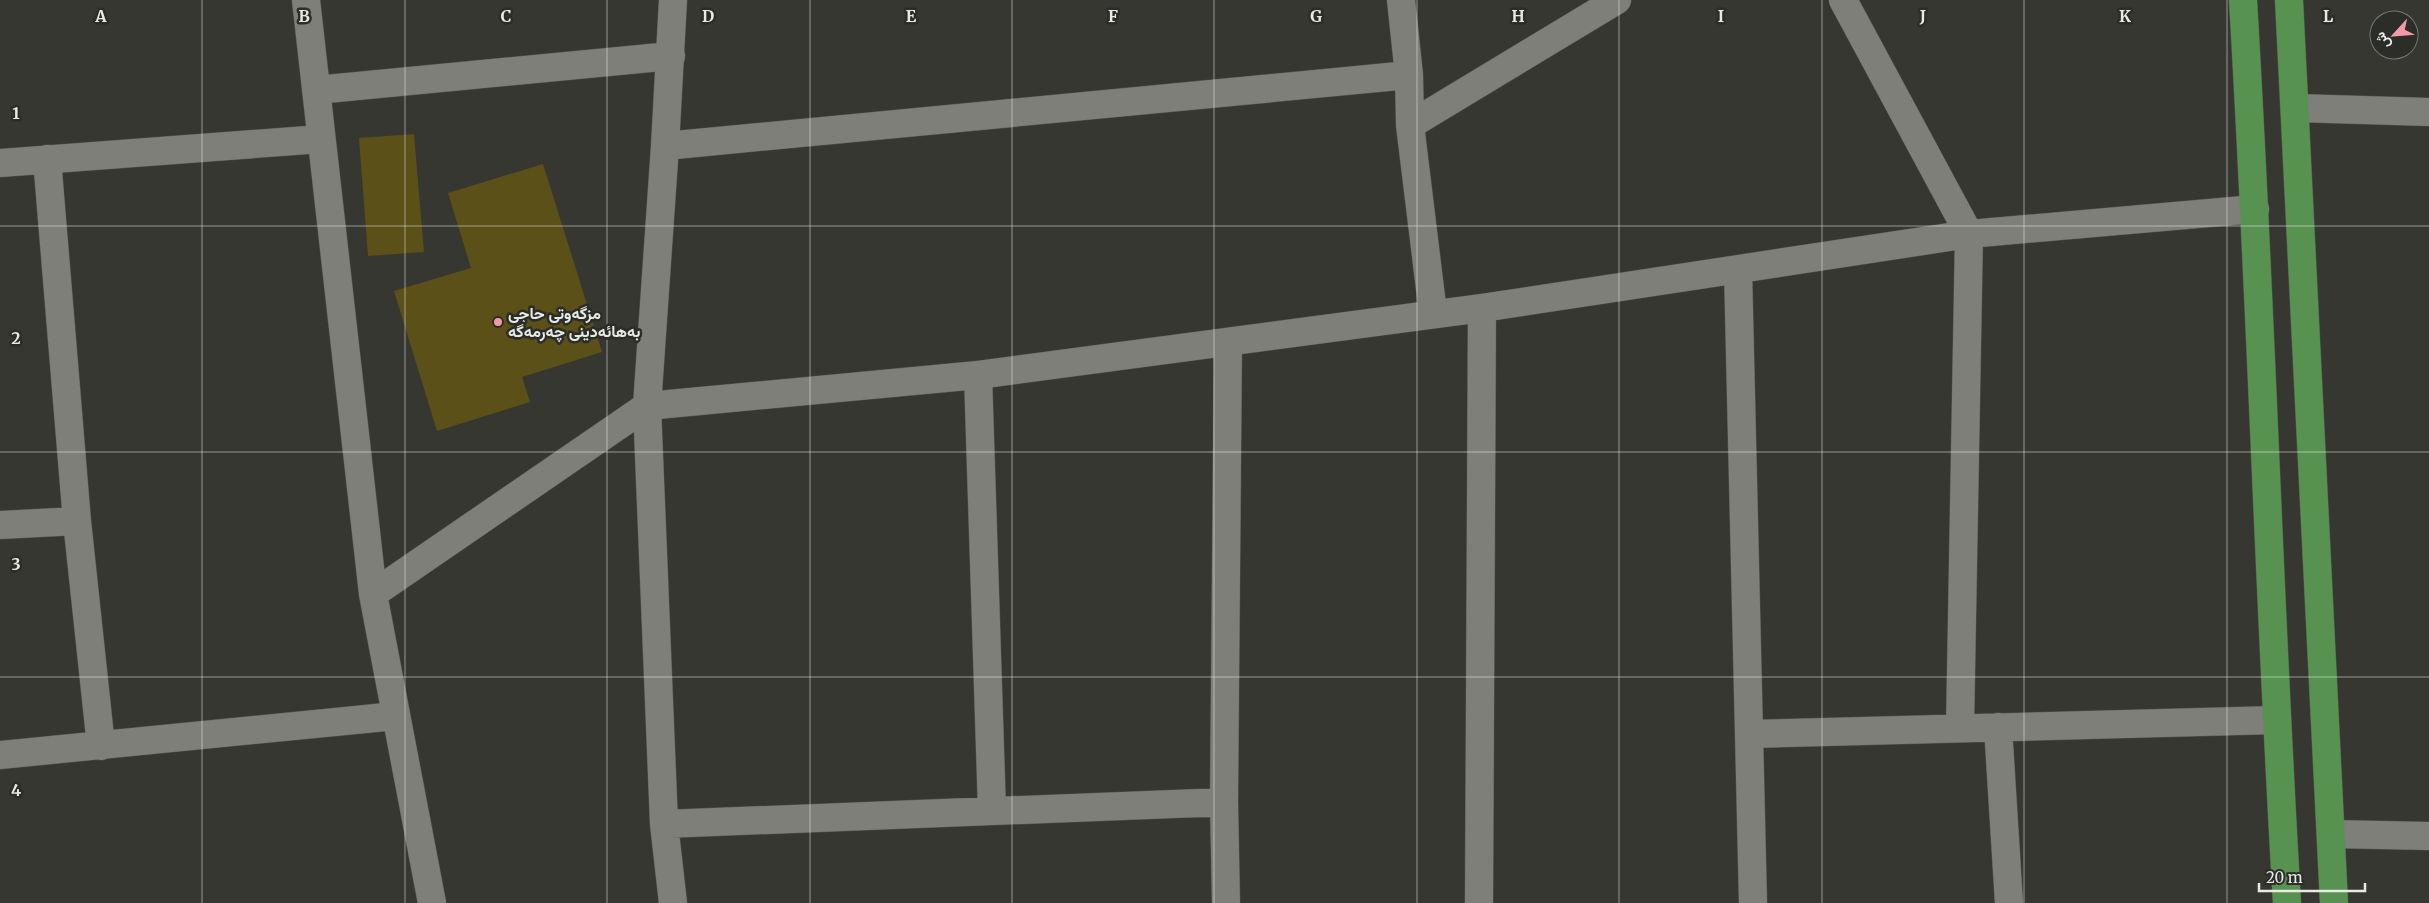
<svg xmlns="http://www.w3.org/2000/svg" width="2429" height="903" font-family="Merriweather,Vazirmatn,serif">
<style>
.building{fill:#5b5017}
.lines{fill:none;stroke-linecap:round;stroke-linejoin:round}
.minor-casing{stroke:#52544e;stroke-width:29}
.major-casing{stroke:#52544e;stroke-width:29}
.minor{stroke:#7d7f78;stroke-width:28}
.major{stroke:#579250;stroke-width:28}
.grid{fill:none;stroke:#e9eae6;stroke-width:1;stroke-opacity:0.55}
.poi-dot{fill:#f49aa6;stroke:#2b2d28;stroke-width:2}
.labels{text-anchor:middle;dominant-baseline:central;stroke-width:5;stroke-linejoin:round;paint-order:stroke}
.poi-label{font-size:16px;font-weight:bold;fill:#e9eae6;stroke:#2b2d28;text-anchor:start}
.grid-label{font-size:16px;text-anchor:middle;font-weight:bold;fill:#e9eae6;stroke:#2b2d28;stroke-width:5;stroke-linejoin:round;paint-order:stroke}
</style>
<rect width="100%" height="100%" fill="#363731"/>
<!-- building -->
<path class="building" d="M414 134 424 252 368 256 359 138Z
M543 164 602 352 522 377 530 402 437 431 394 291 471 268 448 193Z"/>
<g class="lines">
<defs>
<path id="minor" d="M306 0 373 594
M1401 0 1409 75 1410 125 1433 313
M1843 0 1969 234 1960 728
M316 90 671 56
M2296 108 2429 112
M1410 125 1617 0
M665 146 1409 75
M47 159 77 521 101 746
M0 163 321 139
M1738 269 1753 903
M978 375 992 811
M0 525 77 521
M1998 727 2009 903
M1749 734 2276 720
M0 755 396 716
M664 824 1224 802
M2331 834 2429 836
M432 903 373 594 647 406 665 146 673 0
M673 903 664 824 647 406 978 375 1482 308 1969 234 2255 209
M1226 903 1224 802 1228 342
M1479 903 1482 308"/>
<path id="major" d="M2243 0C2261 301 2269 602 2287 903
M2289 0 2334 903"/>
</defs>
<!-- minor casing -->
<use href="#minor" class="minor-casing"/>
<!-- major casing -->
<use href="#major" class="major-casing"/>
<!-- minor -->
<use href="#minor" class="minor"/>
<!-- major -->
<use href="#major" class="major"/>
</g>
<!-- grid -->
<path class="grid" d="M202 0V903M405 0V903M607 0V903M810 0V903M1012 0V903M1214 0V903M1417 0V903M1619 0V903M1822 0V903M2024 0V903M2227 0V903M0 226H2429M0 452H2429M0 677H2429"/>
<!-- markers -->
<circle class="poi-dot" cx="498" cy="322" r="5"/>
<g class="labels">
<!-- poi labels -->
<g class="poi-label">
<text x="508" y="313">مزگەوتی حاجی<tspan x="508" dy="18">بەهائەدینی چەرمەگە</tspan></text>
</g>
</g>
<g class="grid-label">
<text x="101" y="22">A</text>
<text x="304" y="22">B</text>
<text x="506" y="22">C</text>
<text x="708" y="22">D</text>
<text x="911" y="22">E</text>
<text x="1113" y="22">F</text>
<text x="1316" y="22">G</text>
<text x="1518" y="22">H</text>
<text x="1721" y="22">I</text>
<text x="1923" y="22">J</text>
<text x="2125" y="22">K</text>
<text x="2328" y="22">L</text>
<text x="16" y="119">1</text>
<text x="16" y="344">2</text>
<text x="16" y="570">3</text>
<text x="16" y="796">4</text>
</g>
<!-- north arrow -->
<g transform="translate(2394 35) rotate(244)"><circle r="24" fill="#2b2d28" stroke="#777974"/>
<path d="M0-4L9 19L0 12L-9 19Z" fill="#f49aa6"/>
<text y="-8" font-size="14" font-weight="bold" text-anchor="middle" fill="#e9eae6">ش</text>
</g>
<!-- scale -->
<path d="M2259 883v8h106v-8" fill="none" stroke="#e9eae6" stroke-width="2.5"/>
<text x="2266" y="883" font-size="15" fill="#e9eae6" stroke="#2b2d28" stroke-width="4" paint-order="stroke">20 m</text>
</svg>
